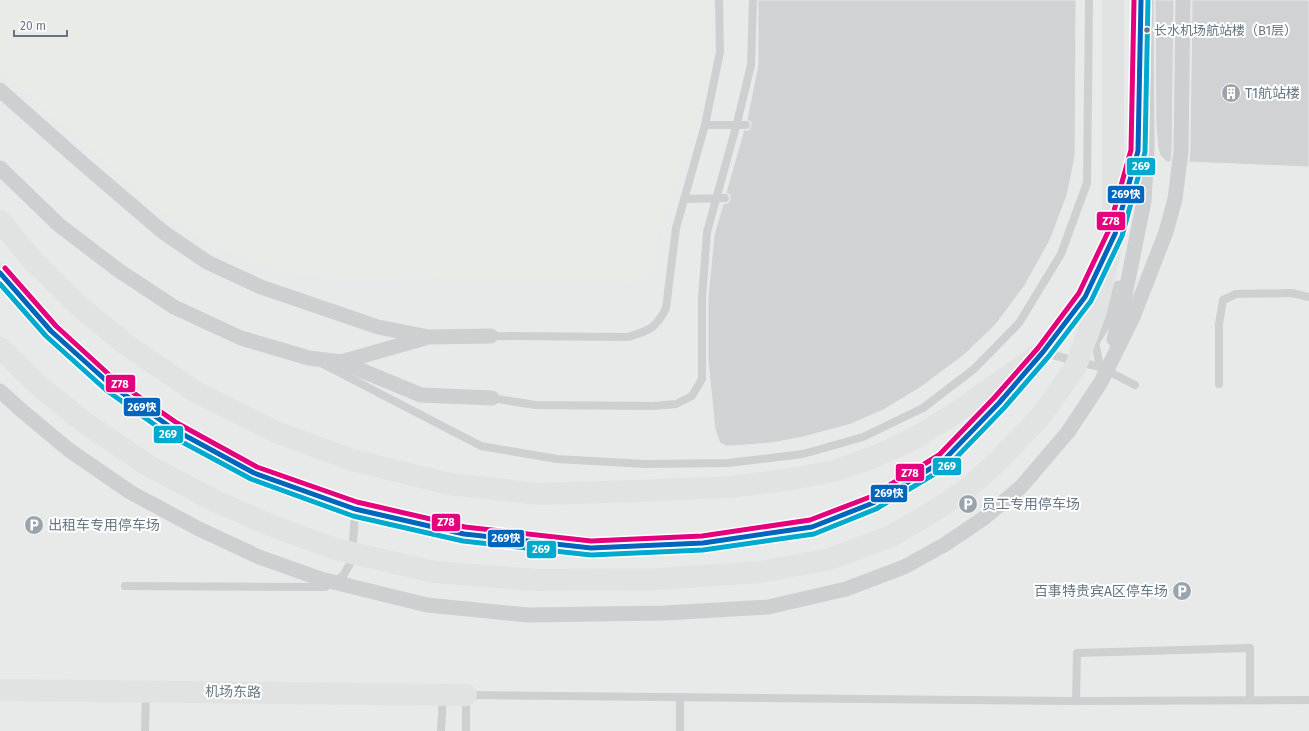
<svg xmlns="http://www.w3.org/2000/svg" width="1309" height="731" font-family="'Fira Sans','Noto Sans SC',sans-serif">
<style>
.built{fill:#e8e9e9}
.green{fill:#e8ebe6}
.building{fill:#d0d2d3;stroke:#e8e8e8}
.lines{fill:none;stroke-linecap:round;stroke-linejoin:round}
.secondary-tunnel{stroke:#d4d8dc;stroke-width:22;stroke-dasharray:22 11;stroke-linecap:butt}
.lane{stroke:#cecfd0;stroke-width:8}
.street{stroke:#cecfd0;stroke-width:15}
.secondary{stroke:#e1e2e2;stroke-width:22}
.highway{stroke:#e1e2e2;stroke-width:22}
.bus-1-casing{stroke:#fff;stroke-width:8}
.bus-2-casing{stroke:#fff;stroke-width:8}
.bus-3-casing{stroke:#fff;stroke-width:8}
.bus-1{stroke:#0065bd;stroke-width:5}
.bus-2{stroke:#00a9ce;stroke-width:5}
.bus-3{stroke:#e5007d;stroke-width:5}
.bus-dot{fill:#657683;stroke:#fff;stroke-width:1.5}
.labels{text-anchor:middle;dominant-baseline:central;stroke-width:4;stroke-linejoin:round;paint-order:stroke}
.bus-label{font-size:13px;fill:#657683;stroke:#fff;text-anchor:start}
.poi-label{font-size:14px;fill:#657683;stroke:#fff;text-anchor:start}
.street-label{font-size:14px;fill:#657683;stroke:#fff}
.line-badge{stroke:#fff;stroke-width:1.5}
.badge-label{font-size:11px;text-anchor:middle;font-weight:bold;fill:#fff}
</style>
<rect width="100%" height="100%" fill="#f9f9f9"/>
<!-- built -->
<path class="built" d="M0 0H1309V731H0Z"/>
<!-- green -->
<path class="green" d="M0 0H710L709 59 699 109 664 217 657 244 656 264 653 271 647 277 635 282 358 277 300 274 249 260 206 241 165 215 0 70Z"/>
<!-- building -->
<path class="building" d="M758 0H1076L1075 156 1067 195 1050 240 1025 285 996 324 965 354 921 387 883 410 851 424 803 437 771 443 733 446H726L720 443 715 429 708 360V298L714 236 723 204 728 203 730 200V195L726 193 744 130H749L751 125V122L747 120 758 65Z
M1155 0H1174L1172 150 1171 162H1167L1160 155 1158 148 1156 124Z
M1192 0H1309V167L1189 162 1190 151Z"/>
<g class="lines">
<!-- secondary-tunnel -->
<path class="secondary-tunnel" d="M1085 297 1115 234 1138 151 1140 60"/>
<!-- lane -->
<path class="lane" d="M705 125H746
M684 199 725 198
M491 336 628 337C648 331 656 329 666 308L676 228 705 125 720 52 719 0
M1094 336 1100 367
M1045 353 1100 367 1135 385
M321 363 481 446 557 459 646 464 728 463 803 454 863 437 923 408 974 369 1019 323 1061 254 1087 183 1089 0
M1219 384V324L1223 300 1236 294 1292 293 1309 297
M492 398 535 405 653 406 676 404 692 396 702 379V298L707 232 737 123 751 65 753 0
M125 586 325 587 343 576 352 560 355 510
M1076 701 1077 653 1250 648V699
M145 731 146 692
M441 731 443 695
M466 731V695L1076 701 1309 700
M680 731V697"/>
<!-- street -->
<path class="street" d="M0 90 80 161 163 232 207 262 261 287 378 327 429 337 491 336
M0 168 59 225 118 270 174 307 241 338 309 358 341 362 421 395 492 398
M1114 339 1120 320 1144 201 1147 150 1146 0
M1093 340 1108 316 1119 288
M341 362 425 338
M0 391 21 410 69 450 130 492 197 528 259 557 321 579 427 605 528 615 664 613 768 607 846 589 904 567 944 545 984 518 1021 487 1068 432 1101 382 1133 317 1166 232 1175 199 1181 151 1183 0"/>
<!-- secondary -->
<path class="secondary" d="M0 273 51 331 111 385 173 429 254 473 355 509 464 534 591 548 703 543 812 527 873 503 943 461 999 403 1043 352 1085 297
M0 690 466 695"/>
<!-- highway -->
<path class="highway" d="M0 221 33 261 78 305 124 343 196 392 276 432 352 460 450 484 540 494 636 491 730 487 791 479 834 471 874 457 917 437 952 415 1043 352
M0 348 38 385 85 423 149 466 217 502 275 527 335 549 434 572 537 580 659 579 761 572 830 559 889 537 924 517 962 493 994 465 1041 416 1076 366 1096 311 1109 257 1113 229V0"/>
<defs>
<path id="bus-1" d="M0 273 51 331 111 385 173 429 254 473 355 509 464 534 591 548 703 543 812 527 873 503 943 461 999 403 1043 352 1085 297 1115 234 1138 151 1141 0"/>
<path id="bus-2" d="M0 284 46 336 106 390 169 435 251 479 353 516 463 541 591 555 703 550 814 534 876 509 948 466 1004 408 1049 356 1091 301 1122 236 1145 152 1148 0"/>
<path id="bus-3" d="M5 268 56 326 115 380 177 423 257 467 357 502 465 527 591 541 702 536 810 520 870 497 939 455 994 398 1038 348 1079 293 1108 232 1131 150 1134 0"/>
</defs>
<!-- bus-1 casing -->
<use href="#bus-1" class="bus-1-casing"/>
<!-- bus-2 casing -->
<use href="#bus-2" class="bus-2-casing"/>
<!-- bus-3 casing -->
<use href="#bus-3" class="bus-3-casing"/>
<!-- bus-1 -->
<use href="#bus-1" class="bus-1"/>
<!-- bus-2 -->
<use href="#bus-2" class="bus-2"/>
<!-- bus-3 -->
<use href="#bus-3" class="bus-3"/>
</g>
<!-- icons -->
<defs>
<symbol id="building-disc" viewBox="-11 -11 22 22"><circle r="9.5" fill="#99a4ac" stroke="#fff"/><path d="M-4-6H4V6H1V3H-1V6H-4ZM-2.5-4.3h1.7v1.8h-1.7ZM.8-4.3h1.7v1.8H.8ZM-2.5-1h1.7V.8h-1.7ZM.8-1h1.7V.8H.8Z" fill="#fff"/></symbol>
<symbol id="parking-disc" viewBox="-11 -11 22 22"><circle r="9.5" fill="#99a4ac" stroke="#fff"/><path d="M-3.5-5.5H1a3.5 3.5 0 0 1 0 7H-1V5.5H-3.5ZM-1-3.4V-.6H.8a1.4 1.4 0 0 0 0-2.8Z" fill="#fff"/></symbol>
</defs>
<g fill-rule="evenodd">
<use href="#building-disc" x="1220" y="82" width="22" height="22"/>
<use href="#parking-disc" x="957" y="493" width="22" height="22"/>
<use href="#parking-disc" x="23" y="514" width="22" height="22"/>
<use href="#parking-disc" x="1171" y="580" width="22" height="22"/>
</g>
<!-- markers -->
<circle class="bus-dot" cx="1147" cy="30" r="3.5"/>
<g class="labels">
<!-- bus labels -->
<g class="bus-label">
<text x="1154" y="30">长水机场航站楼（B1层）</text>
</g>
<!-- poi labels -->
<g class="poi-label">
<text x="1245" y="93">T1航站楼</text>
<text x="982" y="504">员工专用停车场</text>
<text x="48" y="525">出租车专用停车场</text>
<text x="1168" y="591" text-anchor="end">百事特贵宾A区停车场</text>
</g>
<!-- street labels -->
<g class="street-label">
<text transform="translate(233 692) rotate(1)">机场东路</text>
</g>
</g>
<g class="line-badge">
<rect x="1126" y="157" width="30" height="19" rx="4" fill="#00a9ce"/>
<rect x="1107" y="185" width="38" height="19" rx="4" fill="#0065bd"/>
<rect x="1096" y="211" width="30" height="20" rx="4" fill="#e5007d"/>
<rect x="105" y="374" width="31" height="19" rx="4" fill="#e5007d"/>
<rect x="123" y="397" width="38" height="20" rx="4" fill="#0065bd"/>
<rect x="153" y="425" width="31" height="19" rx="4" fill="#00a9ce"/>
<rect x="932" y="457" width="30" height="19" rx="4" fill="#00a9ce"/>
<rect x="895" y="463" width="30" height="19" rx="4" fill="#e5007d"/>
<rect x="870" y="484" width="38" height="19" rx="4" fill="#0065bd"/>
<rect x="431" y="513" width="30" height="19" rx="4" fill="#e5007d"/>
<rect x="487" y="529" width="38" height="19" rx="4" fill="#0065bd"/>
<rect x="526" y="540" width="31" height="19" rx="4" fill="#00a9ce"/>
</g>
<g class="badge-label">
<text x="1141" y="170">269</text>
<text x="1126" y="198">269快</text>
<text x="1111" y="225">Z78</text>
<text x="120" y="388">Z78</text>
<text x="142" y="411">269快</text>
<text x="168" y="438">269</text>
<text x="947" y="470">269</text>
<text x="910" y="477">Z78</text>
<text x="889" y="497">269快</text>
<text x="446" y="526">Z78</text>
<text x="506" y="542">269快</text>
<text x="541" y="553">269</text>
</g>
<!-- scale -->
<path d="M14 30v6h53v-6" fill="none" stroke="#657683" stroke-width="2"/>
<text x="20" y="30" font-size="12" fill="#657683" stroke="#ffffff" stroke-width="3" paint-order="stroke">20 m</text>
</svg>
